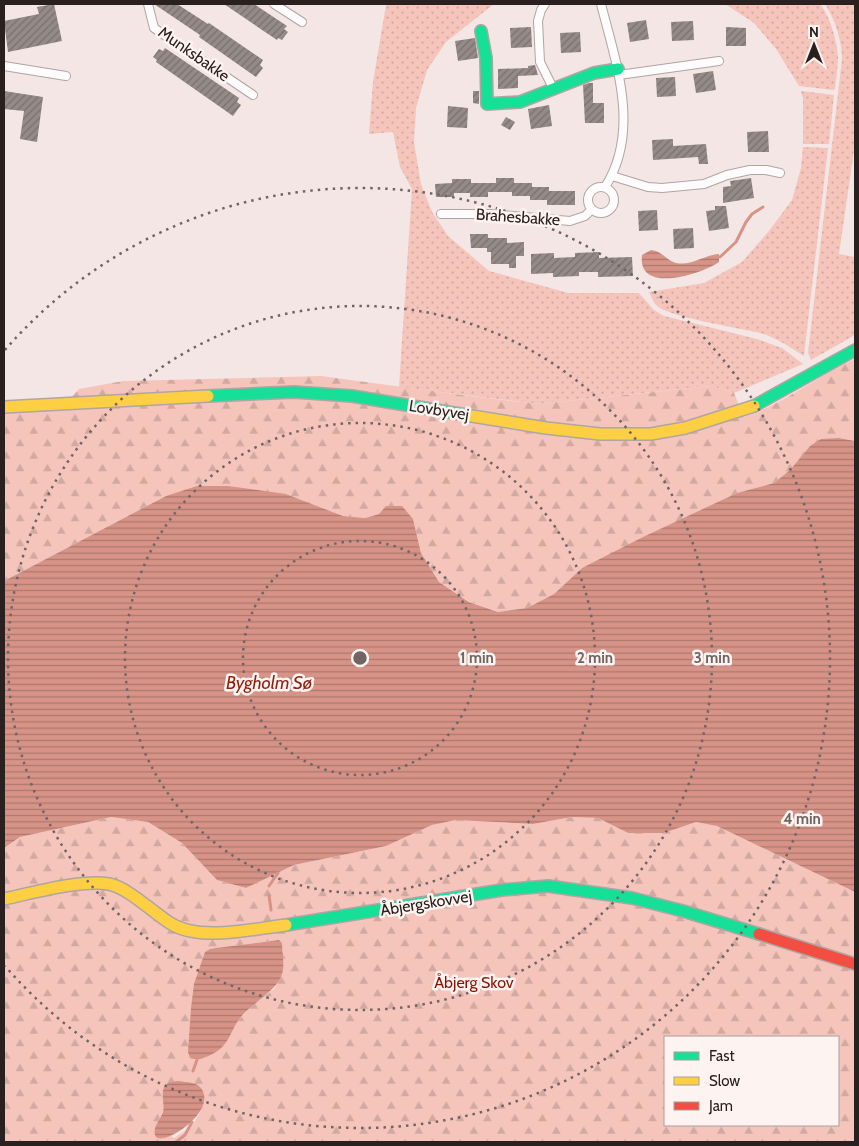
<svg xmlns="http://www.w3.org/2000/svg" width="859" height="1146" font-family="Cabin,sans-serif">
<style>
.green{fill:url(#green-dots)}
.forest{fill:url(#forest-firs);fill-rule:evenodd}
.water{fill:url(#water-rules)}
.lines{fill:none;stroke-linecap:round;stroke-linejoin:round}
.stream{stroke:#d79387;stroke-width:3}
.building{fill:url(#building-hatch)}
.street-casing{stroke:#afa5a3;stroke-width:10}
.fast-casing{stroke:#afa5a3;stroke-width:14}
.slow-casing{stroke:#afa5a3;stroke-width:14}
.jam-casing{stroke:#afa5a3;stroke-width:14}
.street{stroke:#fdfbfb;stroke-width:8}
.fast{stroke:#16e098;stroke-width:11}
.slow{stroke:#ffcf43;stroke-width:11}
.jam{stroke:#f24e42;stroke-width:11}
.ring{fill:none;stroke:#706564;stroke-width:2.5;stroke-dasharray:2.5 5}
.labels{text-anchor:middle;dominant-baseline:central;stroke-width:5;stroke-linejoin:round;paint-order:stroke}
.street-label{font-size:16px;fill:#29201f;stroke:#fdf3f1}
.park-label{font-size:16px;fill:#861604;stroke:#fdf3f1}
.water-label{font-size:18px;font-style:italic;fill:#8d1e0d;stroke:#fdf3f1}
.centre{fill:#706564;stroke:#fdf3f1;stroke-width:2.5}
.ring-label{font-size:15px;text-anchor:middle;font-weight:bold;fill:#706564;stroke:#fdf3f1;stroke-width:5;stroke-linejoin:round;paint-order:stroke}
</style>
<defs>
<pattern id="green-dots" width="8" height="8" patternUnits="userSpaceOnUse" patternTransform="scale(1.25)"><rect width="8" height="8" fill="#f5c5bc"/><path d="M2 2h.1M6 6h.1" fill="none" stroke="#d2a9a1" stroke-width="1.8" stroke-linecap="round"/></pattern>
<pattern id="forest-firs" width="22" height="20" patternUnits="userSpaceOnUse" patternTransform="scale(1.25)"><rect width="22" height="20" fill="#f5c5bc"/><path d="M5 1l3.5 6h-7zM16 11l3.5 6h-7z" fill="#d2a9a1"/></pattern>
<pattern id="water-rules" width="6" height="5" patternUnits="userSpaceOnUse" patternTransform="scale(1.25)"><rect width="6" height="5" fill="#d79387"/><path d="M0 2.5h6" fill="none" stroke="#ae786e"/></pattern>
<pattern id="building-hatch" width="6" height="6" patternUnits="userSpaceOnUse" patternTransform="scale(1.25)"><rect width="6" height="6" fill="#948a88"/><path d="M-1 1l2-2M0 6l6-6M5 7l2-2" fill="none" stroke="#79706f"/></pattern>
</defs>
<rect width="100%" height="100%" fill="#f4e6e4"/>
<!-- green -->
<path class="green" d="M389 4H494L446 42 427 70 416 108 414 142 421 184 432 212 448 236 489 271 568 293H639L654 310 664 316 757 339 782 348 803 364 734 393 711 386 538 404 399 387 412 189 400 167 393 132 369 134 373 82 386 5Z
M725 4H820C830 16 837 40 838 57 838 67 836 78 835 89L833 90 799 86 776 49 754 23Z
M825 4H855V144L839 254 855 257V335L811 360 808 353 842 59C842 41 835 19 825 4Z
M801 91 834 95 829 144H803V99Z
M803 147 828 148 804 356C789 347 777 338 760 333 740 328 667 317 656 305 653 302 651 296 649 292L704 283 742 262 769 231 792 200 801 168Z"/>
<!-- forest -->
<path class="forest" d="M855 359V441L839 438 810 446 790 470 774 483 737 493 582 568 554 594 527 608 498 612 470 602 439 582 421 553 413 519 379 514 365 518 343 516 286 494 166 496 4 581V401L19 410 61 409 79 389 123 381 321 376 462 395 538 404 712 386 734 393 744 417C784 404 817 376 855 359Z
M111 817 148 822 182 843 217 880 246 888 294 865 386 846 432 825 456 820 533 824 572 817 598 818 628 833H664L696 822 717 826 855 892V1142H4V848L20 837ZM279 940 282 944V974L275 988 252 1006 239 1019 233 1029 210 949ZM665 1037H838V1125H665ZM179 1081C184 1081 190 1082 194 1084 212 1091 201 1113 193 1124 188 1130 180 1134 174 1138L156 1126C158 1121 161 1116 163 1111 167 1095 155 1084 179 1081Z"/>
<!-- water -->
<path class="water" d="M651 250C662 251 666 260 676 263 692 266 704 255 719 254V262C702 274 637 295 642 255Z
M839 438 855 441V892L717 826 696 822 664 833H628L598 818 572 817 533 824 456 820 432 825 386 846 294 865 246 888 217 880 182 843 148 822 111 817 20 837 4 848V581L166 496 197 486H228L286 494 343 516 365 518 379 514 386 506H402L413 519 421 553 439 582 469 602 498 612 527 608 554 594 582 568 643 537 737 493 774 483 790 470 810 446 821 439Z
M279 940 282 943C282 953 285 965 282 974 278 990 251 1004 240 1018 231 1030 229 1044 216 1052 207 1057 199 1061 190 1058L188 1052 191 1008 194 984 205 952 210 949 216 948Z
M179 1081C186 1082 195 1082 200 1087 220 1109 166 1146 156 1137 151 1129 160 1120 163 1112 165 1104 160 1092 165 1086 168 1082 174 1081 179 1081Z"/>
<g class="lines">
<!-- stream -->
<path class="stream" d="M720 257 736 242 746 222 752 214 763 207
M269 886 278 873
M269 895 271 910
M193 1071 198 1057
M176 1142 185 1135 192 1122"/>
</g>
<!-- building -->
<path class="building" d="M54 4 62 41 8 52 4 21 39 14 37 7Z
M154 4H177L208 24 209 23 263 60 260 65 263 68 256 77 199 37 200 35Z
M224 4H254L287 26 284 29 288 32 282 40 278 38 277 40Z
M646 20 649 39 630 42 627 23Z
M693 21 694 40 672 41 671 22Z
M531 27 532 47 511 48 510 28Z
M726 27 746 28V46H726Z
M580 32 581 52 561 53 560 33Z
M475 38 478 58 458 61 455 41Z
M165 48 239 98 237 102 241 105 233 116 156 62 157 60 153 57 159 49 163 51Z
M535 65 538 75 518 76V88L498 89V69L528 68V66Z
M713 71 716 90 696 93 693 74Z
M675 77 676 96 657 97 656 78Z
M589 83H593V103H604V123H585L583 85Z
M4 91 43 97 37 142 20 139 24 111 4 109Z
M473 91H479V104L473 103Z
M549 105 552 126 531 129 528 109Z
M448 106 468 108 467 128 447 127Z
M506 117 515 122 510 130 501 125Z
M768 131 769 152H748L747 132Z
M673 139V146L706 144 708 164H699L698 157 653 160 652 140Z
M496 178H514V183H532V187H549V191H575V205H547V200H530V196H512V192H488V197H470V193H454V197H436L435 184 452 183V179H471V183H496Z
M751 178 754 198 723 203V187L731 186 730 181Z
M715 206H726L729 228 709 231 706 211 715 210Z
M657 210 658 230 639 231 638 211Z
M693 228 694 248 674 249 673 229Z
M470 234H488V238H507V243L524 242V256H516V268H509V264H491V252H487V248H471Z
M599 252V258L632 257 633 276 598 277V272H579V276L553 277V273L531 274V254L554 253V258L575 257V253Z"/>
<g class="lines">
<defs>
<path id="street" d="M148 4 154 28 253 95
M274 4 302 22
M545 4 541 10 538 21 540 62 553 88
M601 4C616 63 641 131 605 187
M4 66 66 76
M619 75 719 61
M612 176 648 187 662 188 704 184 727 175 750 170H766L780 173
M588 200a13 13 0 1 1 26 0a13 13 0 1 1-26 0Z
M441 214H489L570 221 585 216 592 209"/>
<path id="fast" d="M481 31 486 58 487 104 520 102 594 73 618 69
M208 396 294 392 352 396 472 416
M754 406 855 350
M286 925 502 890 548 886 632 898 683 911 759 934"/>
<path id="slow" d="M4 407 208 396
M472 416 546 428 600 434H651L685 428 754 406
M4 899C32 893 82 879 109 884 127 887 154 913 170 923 199 942 253 929 286 925"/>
<path id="jam" d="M759 934 855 964"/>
</defs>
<!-- street casing -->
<use href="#street" class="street-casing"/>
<!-- fast casing -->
<use href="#fast" class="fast-casing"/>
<!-- slow casing -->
<use href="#slow" class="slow-casing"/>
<!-- jam casing -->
<use href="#jam" class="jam-casing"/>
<!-- street -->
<use href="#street" class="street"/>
<!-- fast -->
<use href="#fast" class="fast"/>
<!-- slow -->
<use href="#slow" class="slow"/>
<!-- jam -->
<use href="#jam" class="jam"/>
</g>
<!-- distance rings -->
<g class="ring">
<circle cx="360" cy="658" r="117"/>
<circle cx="360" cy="658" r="235"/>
<circle cx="360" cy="658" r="352"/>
<path d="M5 350A470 470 0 1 1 5 966"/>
</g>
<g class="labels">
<!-- street labels -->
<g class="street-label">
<text transform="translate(194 54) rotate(35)">Munksbakke</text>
<text transform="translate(518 217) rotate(4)">Brahesbakke</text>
<text transform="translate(439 410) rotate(9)">Lovbyvej</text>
<text transform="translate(426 903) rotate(-9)">Åbjergskovvej</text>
</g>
<!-- park labels -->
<g class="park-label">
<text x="474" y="982">Åbjerg Skov</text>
</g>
<!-- water labels -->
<g class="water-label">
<text x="269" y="683">Bygholm Sø</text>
</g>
</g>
<circle cx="360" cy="658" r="8" class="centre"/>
<g class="ring-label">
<text x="477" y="663">1 min</text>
<text x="595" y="663">2 min</text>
<text x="712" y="663">3 min</text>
<text x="802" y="824">4 min</text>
</g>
<!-- border -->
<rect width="859" height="1146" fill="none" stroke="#29201f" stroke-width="10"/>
<!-- legend -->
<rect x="664" y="1036" width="175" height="90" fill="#fdf3f1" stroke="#a89f9d"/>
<rect x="674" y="1052" width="25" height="8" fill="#16e098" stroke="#a89f9d"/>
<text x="709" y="1061" font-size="15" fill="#29201f">Fast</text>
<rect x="674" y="1077" width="25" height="8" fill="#ffcf43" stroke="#a89f9d"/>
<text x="709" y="1086" font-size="15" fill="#29201f">Slow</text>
<rect x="674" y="1102" width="25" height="8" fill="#f24e42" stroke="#a89f9d"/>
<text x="709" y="1111" font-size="15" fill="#29201f">Jam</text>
<!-- north arrow -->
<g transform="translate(814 45)" stroke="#fdf3f1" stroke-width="4" paint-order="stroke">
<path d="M0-4L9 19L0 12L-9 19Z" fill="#29201f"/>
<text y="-8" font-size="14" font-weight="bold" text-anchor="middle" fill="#29201f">N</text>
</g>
</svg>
